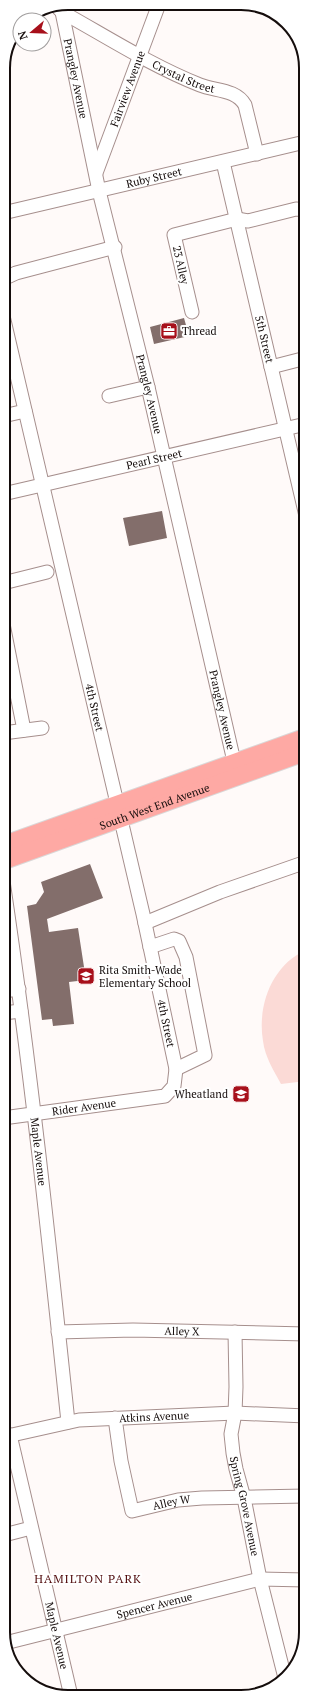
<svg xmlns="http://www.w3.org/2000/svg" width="309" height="1700" font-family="'PT Serif',serif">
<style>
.garden{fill:#fbdad6}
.building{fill:#836e6b}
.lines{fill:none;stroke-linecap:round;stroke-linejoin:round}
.minor-casing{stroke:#a68f8d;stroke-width:15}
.major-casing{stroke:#dad8d8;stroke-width:19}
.minor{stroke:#fff;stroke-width:13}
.major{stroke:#fea9a4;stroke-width:17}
.labels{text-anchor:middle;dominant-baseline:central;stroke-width:4;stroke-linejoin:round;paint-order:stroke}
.street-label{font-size:11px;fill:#150d0c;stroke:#fff}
.poi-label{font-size:11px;fill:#150d0c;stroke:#fff;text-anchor:start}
.neighbourhood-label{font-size:12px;letter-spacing:1px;fill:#510c0d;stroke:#fff}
.rim{fill:none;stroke:#150d0c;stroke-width:2}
</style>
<rect width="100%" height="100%" fill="#fffaf9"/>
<!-- garden -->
<path class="garden" d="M306 950V1081L281 1084C274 1071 265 1057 263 1041 257 1006 272 965 306 950Z"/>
<!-- building -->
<path class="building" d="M184 318 189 336 154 344 150 327Z
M162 511 167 538 129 546 123 518Z
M90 864 103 898 47 919 49 932 78 928 86 980 69 982 74 1024 53 1026 52 1019 42 1020 27 906 36 904 44 892 41 882Z"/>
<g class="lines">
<defs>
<g id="minor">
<path id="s1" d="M57 7 62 12C107 37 152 66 200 85 215 91 236 89 245 105L257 154"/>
<path id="s2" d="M62 12 99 191 148 387 236 770"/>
<path id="s3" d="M223 162 306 516"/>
<path id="s4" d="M96 173 159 4"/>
<path id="s5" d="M3 213 305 142"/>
<path d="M3 279 16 273 115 247"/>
<path d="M192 312 174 235 237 219 248 221 296 209 306 210"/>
<path id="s6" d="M3 316 143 914 176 1069 174 1086 165 1096 3 1118"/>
<path d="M271 367 306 358"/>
<path d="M109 396 148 387"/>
<path d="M3 416 25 411"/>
<path id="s7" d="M3 494 306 424"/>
<path d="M3 583 47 572"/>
<path d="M3 624 24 730"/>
<path d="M3 733 42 728"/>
<path id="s8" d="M3 881C30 1061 49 1241 68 1422"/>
<path d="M145 923 220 892 306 862"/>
<path d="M150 947 174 939 179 941 186 957 205 1055 176 1069"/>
<path d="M3 991 19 989"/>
<path d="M3 1013 21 1011"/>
<path id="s9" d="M58 1332 133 1330 306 1334"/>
<path id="s10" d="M235 1332 236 1387 235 1413 231 1434 233 1453 236 1469 244 1498 260 1579 285 1678"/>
<path id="s11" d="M115 1418 121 1461 132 1511 178 1500 202 1498 306 1496"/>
<path id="s12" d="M10 1435 71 1696"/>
<path id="s13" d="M3 1437 79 1420 235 1413 306 1416"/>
<path d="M4 1535 31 1528"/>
<path id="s14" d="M5 1643 260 1579 306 1580"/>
</g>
<g id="major">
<path d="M3 845 306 737"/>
<path id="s15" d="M3 861 306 752"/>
</g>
</defs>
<!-- minor casing -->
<use href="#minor" class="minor-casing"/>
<!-- major casing -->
<use href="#major" class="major-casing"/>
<!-- minor -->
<use href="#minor" class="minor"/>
<!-- major -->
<use href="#major" class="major"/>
</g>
<!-- icons -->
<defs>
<symbol id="office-square" viewBox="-11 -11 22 22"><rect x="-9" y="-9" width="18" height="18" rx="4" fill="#a7101b" stroke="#fff"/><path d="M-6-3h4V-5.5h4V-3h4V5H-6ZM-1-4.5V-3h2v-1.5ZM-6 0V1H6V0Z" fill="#fff"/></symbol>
<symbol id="school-square" viewBox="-11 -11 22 22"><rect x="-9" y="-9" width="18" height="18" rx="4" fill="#a7101b" stroke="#fff"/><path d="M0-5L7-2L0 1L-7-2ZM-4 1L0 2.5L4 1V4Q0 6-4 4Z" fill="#fff"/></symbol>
</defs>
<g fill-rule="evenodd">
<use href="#office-square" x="159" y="321" width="20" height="20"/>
<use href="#school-square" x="76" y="966" width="20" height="20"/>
<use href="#school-square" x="231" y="1084" width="20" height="20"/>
</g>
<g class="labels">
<!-- street labels -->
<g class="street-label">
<text stroke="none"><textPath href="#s1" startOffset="145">Crystal Street</textPath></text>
<text stroke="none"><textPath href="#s2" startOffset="68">Prangley Avenue</textPath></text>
<text stroke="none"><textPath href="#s4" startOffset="90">Fairview Avenue</textPath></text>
<text stroke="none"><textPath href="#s5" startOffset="155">Ruby Street</textPath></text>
<text transform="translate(181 265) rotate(77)">23 Alley</text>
<text stroke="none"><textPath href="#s3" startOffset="182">5th Street</textPath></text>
<text stroke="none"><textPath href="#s2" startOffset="392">Prangley Avenue</textPath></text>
<text stroke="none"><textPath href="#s7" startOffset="155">Pearl Street</textPath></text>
<text stroke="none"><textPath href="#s6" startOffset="402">4th Street</textPath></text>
<text stroke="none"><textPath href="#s2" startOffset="716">Prangley Avenue</textPath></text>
<text stroke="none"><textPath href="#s15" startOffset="161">South West End Avenue</textPath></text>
<text stroke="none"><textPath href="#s6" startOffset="726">4th Street</textPath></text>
<text transform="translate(84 1107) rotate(-8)">Rider Avenue</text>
<text stroke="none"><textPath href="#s8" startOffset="273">Maple Avenue</textPath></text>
<text stroke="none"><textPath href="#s9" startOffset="124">Alley X</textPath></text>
<text stroke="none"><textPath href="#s13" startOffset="153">Atkins Avenue</textPath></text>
<text stroke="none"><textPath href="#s11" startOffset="135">Alley W</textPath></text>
<text stroke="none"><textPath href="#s10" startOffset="176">Spring Grove Avenue</textPath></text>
<text stroke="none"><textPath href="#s14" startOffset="154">Spencer Avenue</textPath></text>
<text stroke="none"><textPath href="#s12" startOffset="206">Maple Avenue</textPath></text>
</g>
<!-- poi labels -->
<g class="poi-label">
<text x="182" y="331">Thread</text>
<text x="99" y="970">Rita Smith-Wade<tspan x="99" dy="13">Elementary School</tspan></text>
<text x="228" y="1094" text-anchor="end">Wheatland</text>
</g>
<!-- neighbourhood labels -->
<g class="neighbourhood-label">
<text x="88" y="1578">HAMILTON PARK</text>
</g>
</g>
<!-- crop -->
<path d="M0 0H309V1700H0ZM68 10H241A58 58 0 0 1 299 68V1632A58 58 0 0 1 241 1690H68A58 58 0 0 1 10 1632V68A58 58 0 0 1 68 10Z" fill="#fff" fill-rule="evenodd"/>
<path class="rim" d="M68 10H241A58 58 0 0 1 299 68V1632A58 58 0 0 1 241 1690H68A58 58 0 0 1 10 1632V68A58 58 0 0 1 68 10Z"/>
<!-- north arrow -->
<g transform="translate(32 32) rotate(251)"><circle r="19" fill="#ffffff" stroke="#a19e9e"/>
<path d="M0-3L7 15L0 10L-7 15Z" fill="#a7101b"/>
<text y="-6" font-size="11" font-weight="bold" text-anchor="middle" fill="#150d0c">N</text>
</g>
</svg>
